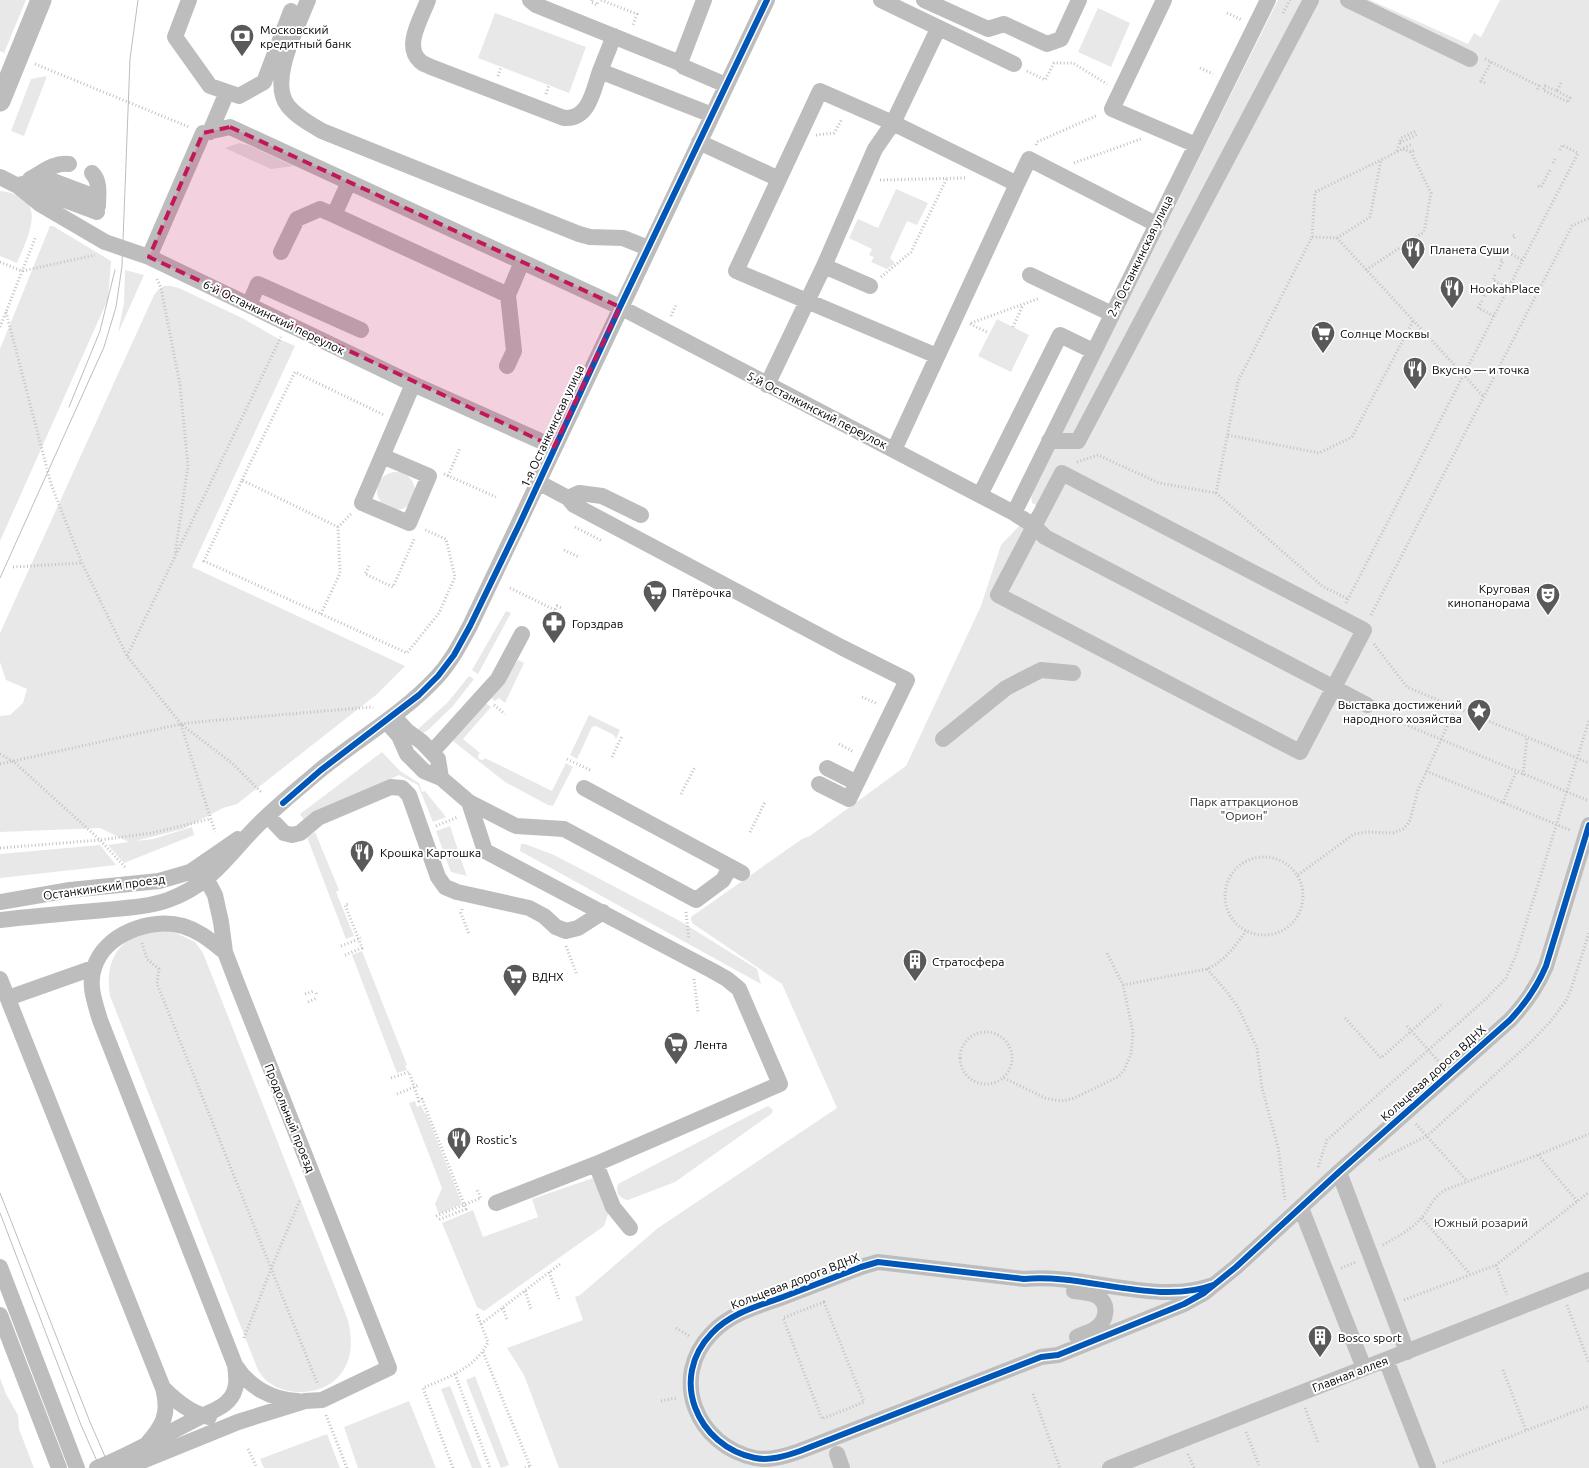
<svg xmlns="http://www.w3.org/2000/svg" width="1589" height="1468" font-family="Ubuntu,sans-serif">
<style>
.green{fill:#e8e8e8}
.lines{fill:none;stroke-linecap:round;stroke-linejoin:round}
.path{stroke:#c2c2c2;stroke-width:3;stroke-dasharray:1 2.5;stroke-linecap:butt}
.minor{stroke:#bdbdbd;stroke-width:16}
.major{stroke:#bdbdbd;stroke-width:21}
.tram{stroke:#bdbdbd;stroke-width:1}
.cycleway-casing{stroke:#fff;stroke-width:9}
.cycleway{stroke:#0057b8;stroke-width:6}
.marked{fill:#c2185b;fill-opacity:0.2;stroke:#c2185b;stroke-width:4;stroke-dasharray:10 6;stroke-linejoin:round}
.labels{text-anchor:middle;dominant-baseline:central;stroke-width:4;stroke-linejoin:round;paint-order:stroke}
.poi-label{font-size:12px;fill:#000;stroke:#fff;text-anchor:start}
.street-label{font-size:12px;fill:#000;stroke:#fff}
.park-label{font-size:12px;fill:#2c2c2c;stroke:#fff}
</style>
<rect width="100%" height="100%" fill="#fff"/>
<!-- green -->
<path class="green" d="M0 0H26L4 53 0 51Z
M1278 0H1370L1468 44 1474 33 1481 37 1500 0H1589V1468H559L524 1375 507 1348 583 1320 575 1297 580 1295 658 1228 837 1108 782 984 692 923 691 917 802 839 810 836 906 766 981 606 1001 545 1038 506 1032 503 1031 494Z
M1098 8 1130 23 1111 67 1078 52Z
M495 13 586 47 569 93 478 58Z
M47 76 24 136 11 131 31 79Z
M239 143 248 145 294 166 271 169 225 148Z
M896 189 928 203 917 225 907 221 890 258 895 263 887 269 871 262 874 257 869 255 872 249 849 238 858 219 878 228Z
M0 191C50 196 29 234 17 263L0 256Z
M50 226H53L111 261 108 299 0 541V349Z
M125 270 144 275 118 333 124 303Z
M164 286H171L179 288 244 319 277 338 295 346 192 567 405 666 376 695 237 804 223 808 183 829 135 841 153 839 192 827 194 835 124 863 108 845 129 842 100 828 0 832V716L10 715 23 703 27 689 6 680 0 662V633L154 295 158 290Z
M997 319 1029 335 1011 372 978 356Z
M377 491a19 19 0 1 1 38 0a19 19 0 1 1-38 0Z
M506 611 511 613 478 674 472 670Z
M518 660 524 663 505 703 499 698 495 701 489 696 496 692Z
M469 676 474 679 453 706 427 731 423 733 416 731 448 702Z
M484 702 491 707 463 739 480 753 478 755 479 759 483 760 485 758 552 791 566 763 573 767 553 806 548 805 505 782 453 741V739Z
M589 715 620 730 616 739 614 735 596 726 592 727 577 759 570 755Z
M382 752 400 771 419 783 422 792 425 791 446 817 433 822 418 785 399 775 304 820 300 814Z
M450 826 465 871 467 876 451 872 436 831Z
M315 832 339 890 336 892 354 936 346 939 307 837Z
M521 844H525L554 855 680 921 757 969 761 984 520 851Z
M100 845 116 865 0 878V854Z
M172 931 195 942 203 953 348 1320C351 1334 353 1349 347 1363 335 1394 293 1400 268 1382 264 1379 261 1374 258 1370L110 996C105 965 115 940 148 932 156 930 165 931 172 931Z
M362 951 407 1065 405 1066 407 1070 397 1073 352 955Z
M415 1101 417 1107 421 1105 425 1114 426 1113 462 1204 439 1214 435 1204 442 1188 409 1103Z
M768 1106 773 1110 771 1114 675 1182 628 1200C619 1198 615 1193 618 1184Z
M593 1178 608 1214 604 1226 484 1311 477 1307 442 1223 473 1210 483 1237 538 1217 532 1199Z
M475 1376 509 1465 501 1468 466 1380Z
M0 1378 6 1394 18 1415 19 1429 34 1468H0Z
M450 1386 482 1468H472L441 1389Z
M409 1401 436 1468H358L344 1427Z
M327 1434 340 1468H264L260 1459Z"/>
<g class="lines">
<!-- path -->
<path class="path" d="M592 0 591 2 597 5 598 0
M601 0 637 14 632 27
M1227 13 1242 20
M1283 13 1290 0
M1485 59 1539 86 1537 90
M35 64 189 127
M1200 68 1213 74
M1027 71 1045 80 1054 63H1073L1107 84
M498 76 501 67
M1485 83 1481 81 1491 62
M1561 83 1557 91 1545 86 1543 90 1568 102
M1557 91 1570 98 1567 103
M546 94 549 85
M816 135 834 133 842 119
M1400 143 1418 134
M1036 145 1037 142 1098 115
M1403 149 1411 152 1415 150
M1397 151 1401 138 1416 131
M1074 163 1141 139
M1553 163 1555 159
M880 180 966 178
M1538 186 1541 187 1550 170
M1513 235 1515 236 1514 239
M1312 237 1315 192 1381 160
M1337 238 1370 217 1381 160 1412 144
M1509 247 1507 252 1522 260
M0 262 22 271 95 255
M1499 269 1503 261 1500 259
M1366 270 1424 232 1431 193 1411 152
M1495 275 1493 280 1508 288
M881 277 911 252 947 178
M157 279 161 288 180 385 188 466 175 554
M1482 294 1485 295 1483 298
M1482 301 1478 308 1494 316
M6 312 51 484 82 563 127 656 181 724 233 764 261 792
M671 316 676 305
M971 323 1040 298
M970 324 989 333
M0 327 36 236
M1013 327 1023 305
M1228 435 1319 453 1352 437 1413 321
M1077 462 1098 455 1159 483 1216 493 1322 586 1348 599
M444 474 496 497
M448 476 460 448
M242 480 295 372 384 415
M1216 493 1238 381 1312 237 1337 238 1484 397
M338 527 242 480 204 561 407 653 439 613 455 577 446 539 423 529
M575 527 602 541
M564 550 579 557
M369 566 365 574 393 587 415 537
M13 567 82 563
M510 588 555 610
M1346 603 1578 153 1562 145 1559 152
M321 614 340 573 338 527 351 514
M1371 615 1572 226 1589 218
M558 616 553 614 557 606 562 608
M1374 644 1407 687 1589 763
M127 656 281 337
M862 697 878 704
M494 705 505 714
M1392 719 1589 801
M181 725 215 832
M839 744 854 752
M0 754 14 762 100 840 125 867
M612 757 622 736
M567 759 592 771
M0 764 181 724 208 721 371 707 373 708
M1426 771 1570 830
M1523 775 1527 737
M681 794 695 767
M1503 803 1516 772
M436 826 458 817
M750 832 765 802
M0 848 100 840 152 833 210 819
M1225 896a39 39 0 1 1 78 0a39 39 0 1 1-78 0Z
M1298 875 1354 834 1367 832 1393 833 1403 829 1407 825 1410 820 1418 790 1456 707
M462 909 461 913 469 934
M686 912 689 940
M142 943 147 959 159 969 157 984 318 1385
M341 946 361 938
M566 946 577 975
M345 955 362 948 345 905 348 904
M1207 969 1227 992 1239 1009 1257 1048 1262 1088 1278 1147 1285 1200
M694 979 698 1012
M1123 985 1207 969C1225 961 1235 946 1246 931
M316 993 317 995
M305 994 314 991
M308 1002 317 998
M1345 1018 1381 1058 1443 1003
M1407 1026 1439 1062
M960 1058a26 26 0 1 1 52 0a26 26 0 1 1-52 0Z
M391 1078 409 1072 419 1101 422 1099 466 1209 438 1220
M1004 1078 1045 1098 1061 1101 1072 1099 1118 1077 1124 1070 1131 1054 1133 1032 1123 985 1106 951
M397 1094 419 1085
M1416 1124 1467 1181
M1538 1155 1577 1201
M1379 1160 1427 1136 1531 1042 1550 1022 1566 1001 1571 989 1589 933
M1318 1167 1327 1140 1488 997 1506 978 1516 955 1589 720
M436 1216 481 1198 477 1190
M1422 1218 1470 1274
M1383 1245C1396 1237 1412 1230 1422 1217 1430 1208 1433 1197 1445 1190L1538 1155 1589 1134
M1496 1265 1507 1295
M1341 1268 1356 1262
M549 1272 559 1299
M525 1291 531 1309
M1404 1300 1496 1265 1589 1192
M824 1302 864 1402 822 1419 783 1318Z
M1567 1305 1589 1363
M503 1308 507 1320
M481 1324 560 1264
M676 1328 691 1337
M244 1338 271 1269 300 1200
M483 1352 531 1468
M1503 1370 1526 1430
M455 1374 490 1468
M1033 1394 1060 1468
M661 1401 677 1398
M1305 1408 1318 1442
M326 1415 347 1468
M1246 1432 1259 1465
M248 1449 257 1468
M1188 1454 1194 1468
M1443 1463 1589 1406
M453 1468 423 1388C447 1378 477 1367 488 1342L477 1314
M525 1468 530 1466"/>
<!-- minor -->
<path class="minor" d="M189 0 175 37 210 86 239 96 264 82 291 11
M308 0C298 26 268 81 288 106 297 117 310 124 322 131L579 234 590 237 623 238 648 248
M428 0C422 17 403 46 420 61 423 64 427 65 431 67L564 118C589 120 593 91 600 71L712 115
M530 0 536 5 680 63 684 67 726 85
M881 0 1014 64
M924 0 988 29 1004 24 1047 44 1061 39 1079 0
M1164 0 1112 109 1196 145
M1348 0 1470 59
M680 63 704 0
M600 71 614 36
M210 132 227 92
M699 142 779 179 820 91 893 123 1017 184 894 450
M92 173C101 182 98 195 98 206
M37 175 98 198
M0 177 18 186 40 204 105 242 149 257 413 384 554 447
M30 179C43 172 54 162 69 164
M779 179 736 271 937 356
M349 182 334 215 508 295 522 262
M22 184 97 212
M1017 184 1029 159 1156 224
M281 252 297 219 320 209 334 215
M149 257 203 133 230 127 620 307 1014 513 1034 526 1045 537 1367 705
M824 266 870 286
M1030 275 1112 314
M249 305 258 284 361 330
M507 366 514 351 508 295
M767 385 824 266 875 149 893 123 938 29
M1049 441H1078L1311 0
M382 456 429 476 409 523 362 503 413 384
M1062 473 1364 630 1300 752 998 595Z
M538 482 568 498 579 493 602 496 641 515
M980 495 1060 335 1093 351
M568 498 574 505 841 647 907 680 849 799 819 784
M1014 513 1268 0
M396 719 407 731 422 742 438 759 441 778
M386 721 399 736 407 754 424 771 441 778 469 802 516 826 564 829 696 900 723 880 730 867
M943 739 1006 688 1041 670 1073 673
M432 752 498 679 522 634
M827 768 857 783
M584 788 742 873
M469 802 485 851 711 970 727 979 739 989 780 1084 596 1164 496 1203
M268 816 284 833 292 835 300 833 318 818 391 787 402 788 409 795 438 877 445 887 457 892 529 908 544 916 556 927 566 931 578 928 603 912
M0 902 70 890 159 881 190 872 238 839
M0 920C35 916 70 913 105 910 126 908 148 907 168 900 211 884 225 859 254 829 274 808 297 790 319 771 358 739 403 714 437 677 451 662 460 644 470 626L767 0
M225 952C212 942 200 931 183 926 151 917 104 934 94 968 88 985 95 1003 100 1020L235 1365C249 1387 272 1400 298 1401
M0 979 163 1388C170 1414 163 1426 146 1445
M8 998 93 968
M596 1164 613 1207 630 1228
M1339 1172 1407 1352
M1301 1208 1364 1368
M0 1267 77 1468
M1213 1285C1157 1306 1084 1273 1024 1279L878 1262 861 1267C835 1277 809 1287 783 1297 758 1306 731 1313 712 1333 668 1378 697 1446 755 1458 770 1461 786 1456 800 1451L1041 1357 1058 1355 1184 1304 1204 1293 1236 1267 1339 1172 1510 1020C1526 1003 1537 987 1546 966L1589 825
M1074 1291C1082 1292 1090 1292 1097 1296 1110 1304 1107 1321 1095 1329 1090 1332 1083 1334 1077 1337
M0 1315 59 1468
M1386 1360 1428 1468
M163 1388C176 1401 191 1414 209 1417
M837 1454 842 1468
M97 1468C132 1454 164 1435 198 1418 208 1412 220 1410 228 1401 238 1391 237 1378 235 1365
M125 1468 238 1422 305 1401 322 1400 389 1368 238 986 225 952 221 922 215 895 200 867
M1110 1468 1589 1280"/>
<!-- major -->
<path class="major" d="M0 101 41 0"/>
<!-- tram -->
<path class="tram" d="M69 407 100 331 115 270
M0 578 104 347 116 307 122 266 130 59 138 0
M0 1193 90 1422 110 1468
M0 1213 81 1425 100 1468"/>
<defs>
<path id="cycleway" d="M283 803 321 770 419 695 438 676 454 655 470 626 520 523 620 307 767 0
M1213 1285C1157 1306 1084 1273 1024 1279L878 1262 861 1267C835 1277 809 1287 783 1297 758 1306 731 1313 712 1333 668 1378 697 1446 755 1458 770 1461 786 1456 800 1451L1041 1357 1058 1355 1184 1304 1204 1293 1236 1267 1339 1172 1510 1020C1526 1003 1537 987 1546 966L1589 825"/>
</defs>
<!-- cycleway casing -->
<use href="#cycleway" class="cycleway-casing"/>
<!-- cycleway -->
<use href="#cycleway" class="cycleway"/>
</g>
<!-- marked area -->
<path class="marked" d="M230 127 620 307 554 447 149 257 203 133Z"/>
<!-- icons -->
<defs>
<symbol id="bank-pin" viewBox="-11 -11 22 30"><path d="M0 17L-7.5 6A9.5 9.5 0 1 1 7.5 6Z" fill="#595959" stroke="#fff"/><path d="M-6-4H6V4H-6ZM0-2.3a2.3 2.3 0 1 0 0 4.6a2.3 2.3 0 1 0 0-4.6Z" fill="#fff"/></symbol>
<symbol id="restaurant-pin" viewBox="-11 -11 22 30"><path d="M0 17L-7.5 6A9.5 9.5 0 1 1 7.5 6Z" fill="#595959" stroke="#fff"/><path d="M-5-6h1v4h1v-4h1v4h1v-4h1v5L-1.5 .5V6h-2V.5L-5-1ZM5-6V6H3V1.5H1.5Q1.5-4 5-6Z" fill="#fff"/></symbol>
<symbol id="supermarket-pin" viewBox="-11 -11 22 30"><path d="M0 17L-7.5 6A9.5 9.5 0 1 1 7.5 6Z" fill="#595959" stroke="#fff"/><path d="M-6-5.5h2.5l.6 2H6L4.5 2H-2.5L-4.4-4H-6ZM-1.5 3.2a1.3 1.3 0 1 0 .1 0ZM3 3.2a1.3 1.3 0 1 0 .1 0Z" fill="#fff"/></symbol>
<symbol id="theatre-pin" viewBox="-11 -11 22 30"><path d="M0 17L-7.5 6A9.5 9.5 0 1 1 7.5 6Z" fill="#595959" stroke="#fff"/><path d="M-5-5.5Q0-4 5-5.5V0Q5 5 0 6Q-5 5-5 0ZM-3.3-2.5H-1v1.5H-3.3ZM1-2.5H3.3v1.5H1ZM-2.8 1Q0 5.5 2.8 1Z" fill="#fff"/></symbol>
<symbol id="pharmacy-pin" viewBox="-11 -11 22 30"><path d="M0 17L-7.5 6A9.5 9.5 0 1 1 7.5 6Z" fill="#595959" stroke="#fff"/><path d="M-2-6h4v4h4v4h-4v4h-4v-4h-4v-4h4Z" fill="#fff"/></symbol>
<symbol id="sight-pin" viewBox="-11 -11 22 30"><path d="M0 17L-7.5 6A9.5 9.5 0 1 1 7.5 6Z" fill="#595959" stroke="#fff"/><path d="M0-6L1.8-2.2L6-1.7L2.9 1.2L3.7 5.4L0 3.3L-3.7 5.4L-2.9 1.2L-6-1.7L-1.8-2.2Z" fill="#fff"/></symbol>
<symbol id="building-pin" viewBox="-11 -11 22 30"><path d="M0 17L-7.5 6A9.5 9.5 0 1 1 7.5 6Z" fill="#595959" stroke="#fff"/><path d="M-4-6H4V6H1V3H-1V6H-4ZM-2.5-4.3h1.7v1.8h-1.7ZM.8-4.3h1.7v1.8H.8ZM-2.5-1h1.7V.8h-1.7ZM.8-1h1.7V.8H.8Z" fill="#fff"/></symbol>
</defs>
<g fill-rule="evenodd">
<use href="#bank-pin" x="228" y="22" width="28" height="38"/>
<use href="#restaurant-pin" x="1399" y="235" width="28" height="38"/>
<use href="#restaurant-pin" x="1438" y="274" width="28" height="38"/>
<use href="#supermarket-pin" x="1309" y="319" width="28" height="38"/>
<use href="#restaurant-pin" x="1401" y="355" width="28" height="38"/>
<use href="#supermarket-pin" x="641" y="578" width="28" height="38"/>
<use href="#theatre-pin" x="1534" y="581" width="28" height="38"/>
<use href="#pharmacy-pin" x="540" y="609" width="28" height="38"/>
<use href="#sight-pin" x="1465" y="697" width="28" height="38"/>
<use href="#restaurant-pin" x="348" y="838" width="28" height="38"/>
<use href="#building-pin" x="901" y="947" width="28" height="38"/>
<use href="#supermarket-pin" x="501" y="962" width="28" height="38"/>
<use href="#supermarket-pin" x="662" y="1030" width="28" height="38"/>
<use href="#restaurant-pin" x="445" y="1125" width="28" height="38"/>
<use href="#building-pin" x="1306" y="1323" width="28" height="38"/>
</g>
<g class="labels">
<!-- poi labels -->
<g class="poi-label">
<text x="260" y="29">Московский<tspan x="260" dy="14">кредитный банк</tspan></text>
<text x="1430" y="249">Планета Суши</text>
<text x="1470" y="288">HookahPlace</text>
<text x="1340" y="333">Солнце Москвы</text>
<text x="1432" y="369">Вкусно — и точка</text>
<text x="1530" y="588" text-anchor="end">Круговая<tspan x="1530" dy="14">кинопанорама</tspan></text>
<text x="672" y="592">Пятёрочка</text>
<text x="572" y="623">Горздрав</text>
<text x="1462" y="704" text-anchor="end">Выставка достижений<tspan x="1462" dy="14">народного хозяйства</tspan></text>
<text x="380" y="852">Крошка Картошка</text>
<text x="932" y="961">Стратосфера</text>
<text x="532" y="976">ВДНХ</text>
<text x="694" y="1044">Лента</text>
<text x="476" y="1139">Rostic's</text>
<text x="1338" y="1337">Bosco sport</text>
</g>
<!-- street labels -->
<g class="street-label">
<text transform="translate(1140 256) rotate(-64)">2-я Останкинская улица</text>
<text transform="translate(274 317) rotate(26)">6-й Останкинский переулок</text>
<text transform="translate(817 410) rotate(27)">5-й Останкинский переулок</text>
<text transform="translate(552 426) rotate(-65)">1-я Останкинская улица</text>
<text transform="translate(104 887) rotate(-8)">Останкинский проезд</text>
<text transform="translate(1433 1073) rotate(-42)">Кольцевая дорога ВДНХ</text>
<text transform="translate(290 1118) rotate(68)">Продольный проезд</text>
<text transform="translate(795 1281) rotate(-21)">Кольцевая дорога ВДНХ</text>
<text transform="translate(1350 1374) rotate(-21)">Главная аллея</text>
</g>
<!-- park labels -->
<g class="park-label">
<text x="1244" y="801">Парк аттракционов<tspan x="1244" dy="14">"Орион"</tspan></text>
<text x="1481" y="1222">Южный розарий</text>
</g>
</g>
</svg>
